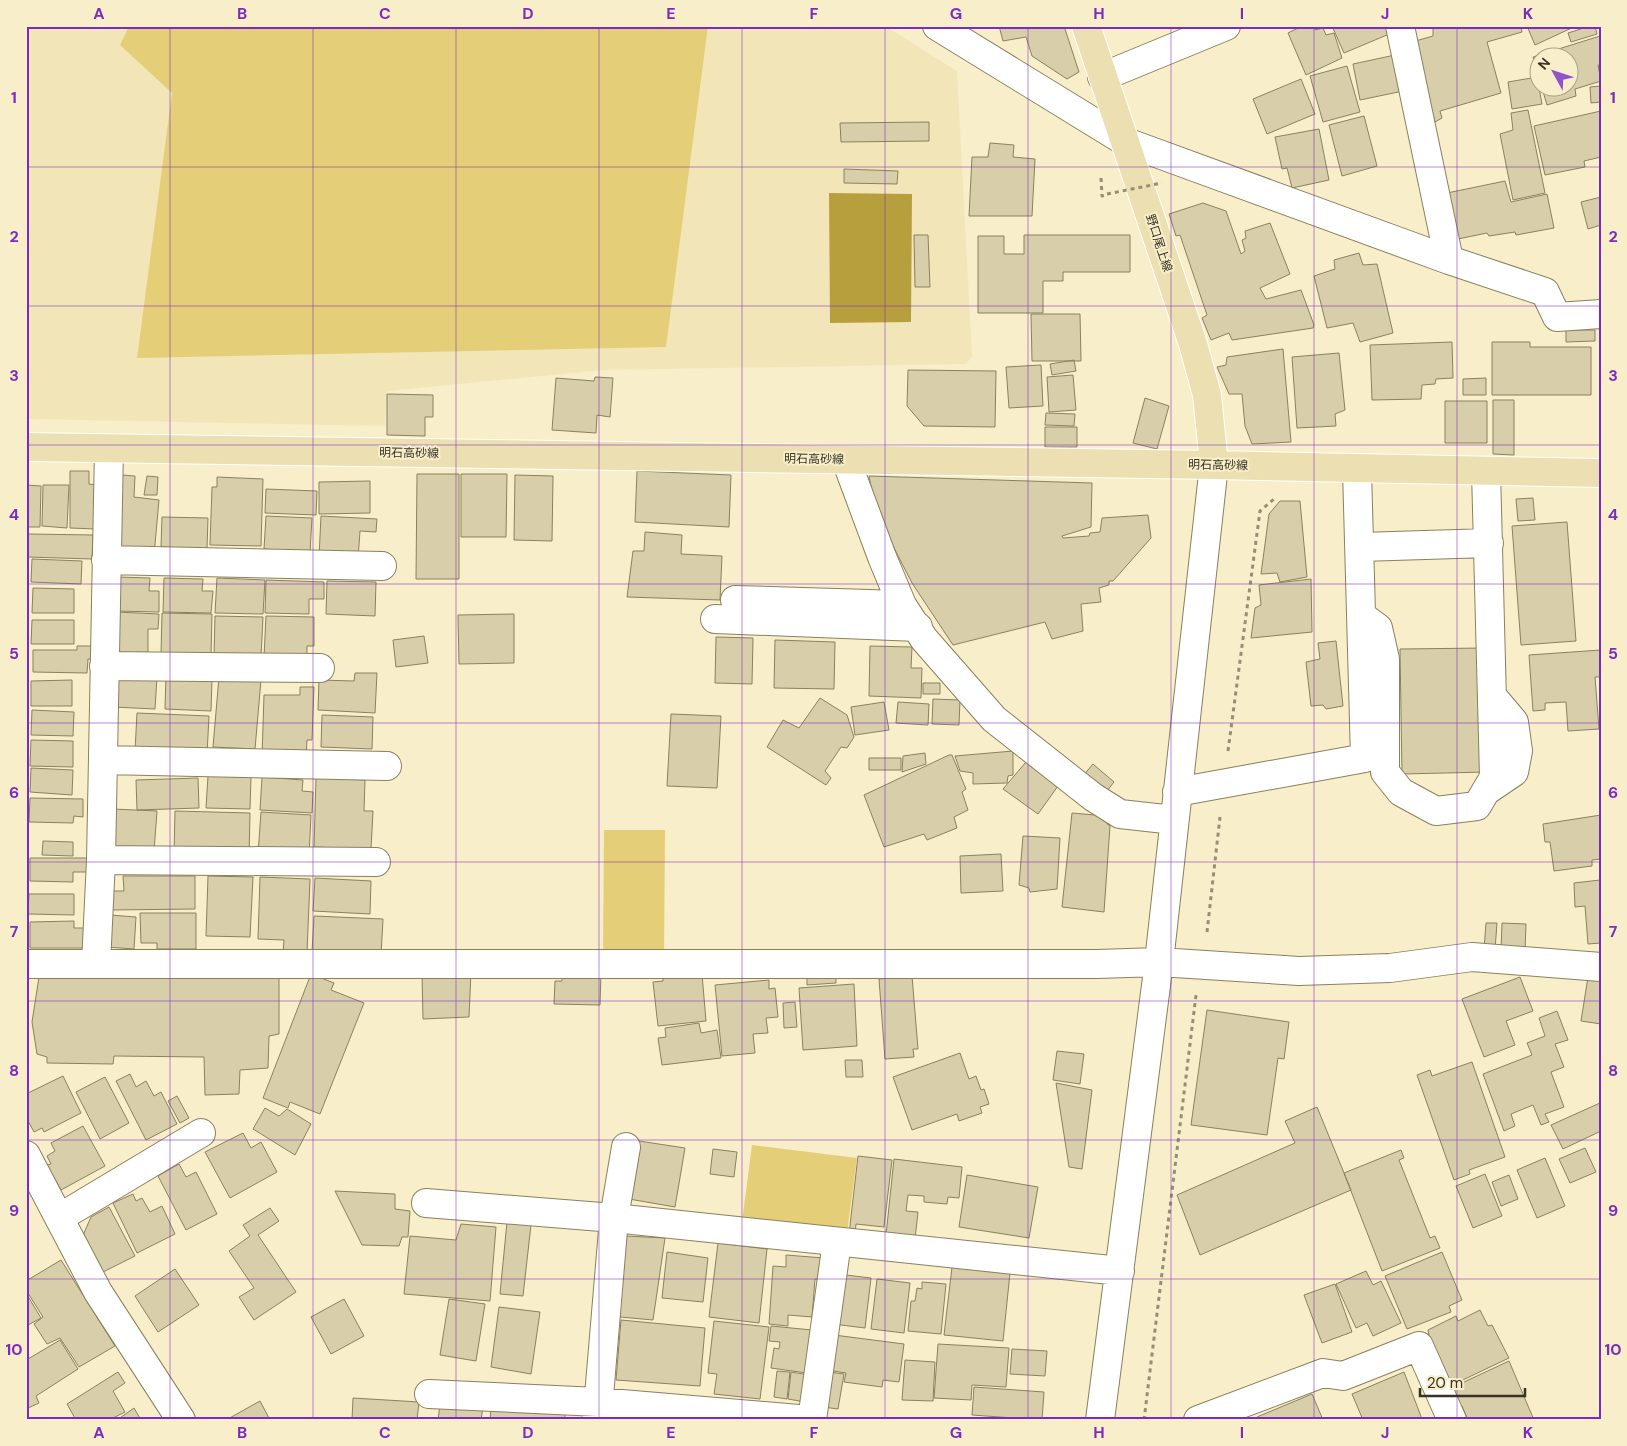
<svg xmlns="http://www.w3.org/2000/svg" width="1627" height="1446" font-family="'DM Sans','Noto Sans JP',sans-serif">
<style>
.built{fill:#f2e6b9}
.green{fill:#e5ce78}
.water{fill:#b89f3d}
.building{fill:#d8ceaa;stroke:#8a815f}
.lines{fill:none;stroke-linecap:round;stroke-linejoin:round}
.minor-casing{stroke:#89805e;stroke-width:30}
.major-casing{stroke:#fff;stroke-width:30}
.path{stroke:#968f76;stroke-width:3;stroke-dasharray:4 4;stroke-linecap:butt}
.minor{stroke:#fff;stroke-width:28}
.major{stroke:#ece0b2;stroke-width:28}
.path-bridge{stroke:#968f76;stroke-width:3;stroke-dasharray:4 4;stroke-linecap:butt}
.grid{fill:none;stroke:#7b2cbf;stroke-width:1;stroke-opacity:0.55}
.labels{text-anchor:middle;dominant-baseline:central;stroke-width:4;stroke-linejoin:round;paint-order:stroke}
.street-label{font-size:12px;fill:#363224;stroke:#f8eec9}
.neatline{fill:none;stroke:#7b2cbf;stroke-width:2}
.grid-label{font-size:16px;text-anchor:middle;font-weight:bold;fill:#7b2cbf}
</style>
<rect width="100%" height="100%" fill="#f8eec9"/>
<!-- built -->
<path class="built" d="M26 26H885L957 71 972 357 966 364 604 370 387 391 385 426 28 419Z"/>
<!-- green -->
<path class="green" d="M129 26H708L666 347 137 358 172 93 120 45Z
M604 830H665L664 958 603 957Z
M752 1145 857 1158 847 1233 742 1222Z"/>
<!-- water -->
<path class="water" d="M829 193 912 194 911 322 830 323Z"/>
<!-- building -->
<path class="building" d="M999 26H1064L1079 72 1067 79 1032 56 1026 37 1003 41Z
M1302 26H1313L1315 30 1323 28 1326 35 1334 33 1342 58 1306 75 1288 33Z
M1332 26H1391L1394 32 1344 53Z
M1439 26H1521L1522 32 1487 42 1501 93 1440 111 1442 118 1435 122 1412 42 1433 36V28Z
M1527 26H1576L1535 45Z
M1590 26H1595L1597 34 1571 42 1568 33Z
M1600 36 1601 65H1598L1601 81 1575 89 1576 96 1547 105 1542 88H1570V58H1540V78L1533 57Z
M1395 55 1403 91 1360 100 1353 64Z
M1347 66 1360 112 1323 122 1310 76Z
M1537 77 1542 104 1512 109 1508 82Z
M1301 79 1315 114 1267 134 1253 99Z
M1601 86V102L1591 103 1590 87Z
M1528 110 1545 193 1513 200 1500 134 1513 130 1511 113Z
M1601 111V157L1584 161 1585 167 1545 175 1534 126Z
M1364 116 1377 166 1342 176 1329 125Z
M929 122V141L841 142 840 123Z
M1319 129 1329 180 1292 188 1287 168 1282 169 1275 137Z
M990 143 1014 145 1013 157 1035 159 1032 216H969L972 157H988Z
M844 169 898 171 897 184 844 183Z
M1505 181 1511 202 1547 194 1554 228 1516 235 1515 232 1489 236 1487 233 1458 239 1447 193Z
M1601 197V225L1588 229 1581 202Z
M1203 203 1226 211 1241 254 1245 251 1242 240 1246 238 1245 231 1270 223 1290 274 1260 288 1266 299 1301 290 1314 325 1313 328 1232 340 1229 333 1211 340 1202 318 1207 315 1180 235 1176 236 1169 214Z
M914 235H928L930 287H915Z
M1024 235H1130V272H1063V281H1043V313H978V236H1004V254H1024Z
M1359 253 1363 265 1377 264 1393 333 1360 342 1353 323 1327 328 1314 276 1335 269 1334 260Z
M1031 314H1080L1081 361H1032Z
M1566 330H1595V341L1566 342Z
M1452 342 1453 378 1436 379 1435 384 1422 385 1421 399 1372 400 1370 345Z
M1492 342H1530V347H1591V395H1492Z
M1283 349 1291 442 1252 444 1245 426 1242 394H1229L1217 367 1226 365 1227 357Z
M1339 353 1345 410 1335 414 1336 426 1297 428 1292 357Z
M1074 360 1076 371 1052 375 1050 364Z
M1041 365 1043 406 1009 408 1006 367Z
M908 370 996 371 995 427 924 426 907 406Z
M1073 375 1076 410 1049 412 1047 377Z
M595 377 613 378 610 417 597 415 596 433 552 430 556 378 594 381Z
M1486 378V395H1463V379Z
M387 394 433 395V417H425V436L387 435Z
M1145 398 1169 406 1157 449 1133 443Z
M1493 400H1514V455L1493 454Z
M1445 401H1487V443H1445Z
M1046 413 1075 414 1074 426 1045 425Z
M1045 427H1077V447H1045Z
M70 471H89V484L96 485V529L70 528Z
M637 471 731 475 729 527 635 522Z
M417 474H459V579H416Z
M461 474H507L506 537H461Z
M122 475 135 476 134 497 159 500 154 555 116 551Z
M515 475 553 476 552 541 514 540Z
M147 476 158 477 157 495H144Z
M869 476 1092 483 1091 527 1062 536 1063 538 1089 536 1090 533 1100 532 1102 518 1148 515 1151 538 1113 581H1109V585L1099 588 1101 602 1081 604 1083 631 1052 639 1045 622 953 645 912 583 876 513Z
M217 477 263 479 261 546 210 545 212 487H217Z
M370 481V513L319 514V482Z
M26 485 41 486 40 527H26Z
M43 485H69L67 528 42 526Z
M266 489 317 491 316 515 265 513Z
M1533 498 1535 520 1518 521 1516 499Z
M1280 501H1300L1307 577 1280 582 1277 573 1261 574 1269 514Z
M266 516 312 518 310 552 264 549Z
M321 516 377 519 376 532 360 531 358 559 319 557Z
M162 517 208 518 207 549 161 547Z
M1567 522 1576 641 1521 645 1512 526Z
M645 532 682 535 681 554 722 556 720 600 627 597 633 551H644Z
M28 534 93 535 92 559 27 557Z
M32 559 82 561 81 584 31 582Z
M116 577 150 578 149 591H159V612L115 611Z
M164 578 203 579 202 591H213L211 613 163 612Z
M217 578 265 580 263 614 215 613Z
M1311 579 1312 632 1251 638 1255 608 1261 605 1259 585Z
M266 580 324 582V599H309V614L265 613Z
M327 581 376 582 375 616 326 614Z
M33 588 74 589V613H32Z
M116 612 159 614 158 629H148V656L115 655Z
M162 613 212 614 211 656 161 654Z
M514 614V663L459 664 458 615Z
M215 616 263 617 261 657 214 656Z
M266 616 314 617V646H307V659L264 657Z
M32 620H74V644H31Z
M424 636 428 663 396 667 393 640Z
M716 637 753 638 752 684 715 683Z
M775 640 835 642 834 689 774 688Z
M1336 641 1343 706 1326 709 1323 705 1311 706 1306 662 1320 659 1318 643Z
M77 646H95V659H88L87 673 33 672V650H77Z
M870 646 912 647 911 668H922L921 698 869 696Z
M1485 648 1487 772 1402 774 1400 649Z
M1601 650V677H1595L1599 729 1568 731 1566 702 1545 703V710L1533 711 1529 655Z
M355 673H377L375 713 318 710 319 680 354 681Z
M115 675 157 677 155 709 113 707Z
M166 676 212 678 211 711 165 709Z
M219 677 261 680 255 749 213 747Z
M72 680V706H31V681Z
M923 683H940V694H923Z
M300 687H314L312 740H307L306 758 262 757 264 695H300Z
M820 698 847 715 854 737 847 748 841 747 825 771 831 778 826 785 767 747 783 720 799 728Z
M933 699 960 700 959 725 932 724Z
M884 702 889 730 855 735 851 707Z
M898 702 929 704 928 725 896 723Z
M32 710 74 712 73 736 31 735Z
M137 713 209 716 207 754 135 751Z
M671 714 721 716 717 788 667 786Z
M322 715 373 717 372 749 321 747Z
M31 740 73 741V767L30 766Z
M1013 751V775L1008 776 1007 783 973 784V773L960 771 955 756Z
M925 753 926 764 902 772 903 756Z
M949 755H952L966 789 962 792 968 810 954 817 957 828 927 840 924 834 884 847 864 795Z
M869 758H901V770H869Z
M1026 762 1058 786 1038 814 1003 789Z
M1093 764 1114 782 1104 795 1082 777Z
M31 768 73 770 72 795 30 792Z
M208 776 251 777 250 809 206 808Z
M262 777 303 780 302 791 313 792 312 813 260 810Z
M198 778 199 808 137 810 136 780Z
M316 778 365 780 364 811H373L371 849 314 847Z
M30 798 83 799V817L74 816 73 823 29 822Z
M113 809 157 811 154 852 110 849Z
M175 811 250 813 249 858 174 856Z
M261 812 311 815 309 857 258 854Z
M1072 813 1107 816V824L1110 826 1104 912 1062 907Z
M1601 815V859L1592 860V866L1554 871 1550 842H1545L1543 824Z
M1023 836 1060 838 1057 889 1030 892 1029 888 1019 885Z
M43 841 73 842V856L42 855Z
M1001 854 1003 891 961 893 960 856Z
M30 858H90V872H73V882L30 881Z
M123 876H195V909L109 910V891H124Z
M208 876 253 877 250 937 206 936Z
M260 877 310 879 307 953 283 952 284 940 258 939Z
M315 878 371 881 370 914 313 911Z
M1600 880 1601 943 1588 944 1585 906 1575 907 1574 883Z
M29 894H74V915L28 914Z
M140 913H196V949H157V943H141Z
M110 915 136 917 134 949 107 947Z
M314 916 383 919 381 955 312 952Z
M74 921V928H90V948H30V922Z
M1486 923H1497L1495 950 1484 949Z
M1502 923 1526 924 1525 951 1501 950Z
M563 970 601 972 600 1005 554 1004 555 981H562Z
M471 972 469 1017 423 1019 422 973Z
M836 973V983L807 985V975Z
M311 974 334 983 331 990 364 1003 320 1114 290 1102 288 1108 263 1098Z
M702 974 706 1021 658 1026 653 982 663 981V978Z
M279 976V1034L269 1036 268 1068 240 1070 239 1094 205 1095 204 1057 114 1056 113 1064 47 1063V1057L37 1054 32 1022 39 977Z
M912 976 918 1049H913L914 1057 885 1059 879 979Z
M1520 977 1533 1011 1506 1021 1515 1045 1484 1057 1462 999Z
M1588 977 1601 979V1024L1581 1021Z
M769 980V989L775 988 778 1017 766 1018 768 1033 753 1034 755 1053 722 1056 715 985Z
M854 984 857 1046 803 1050 799 988Z
M795 1002 797 1027 784 1028 783 1003Z
M1207 1010 1289 1022 1284 1059 1278 1058 1267 1135 1191 1125Z
M1557 1011 1568 1040 1555 1044 1564 1067 1551 1072 1564 1107 1545 1114 1549 1122 1541 1125 1533 1105 1511 1114 1515 1126 1504 1131 1483 1074 1532 1055 1527 1043 1545 1036 1539 1018Z
M699 1023 701 1033 717 1030 721 1058 662 1065 658 1038 666 1037 665 1028Z
M1057 1051 1084 1054 1080 1084 1053 1080Z
M960 1053 969 1079 976 1076 981 1090 984 1089 989 1104 980 1107 982 1113 959 1121 957 1114 912 1130 893 1077Z
M845 1060H862L863 1077H846Z
M1472 1062 1505 1157 1469 1170 1470 1174 1454 1180 1417 1075 1430 1070 1432 1076Z
M130 1074 136 1087 146 1081 154 1096 161 1092 177 1124 146 1140 116 1081Z
M63 1076 81 1113 44 1132 42 1128 34 1132 26 1117V1094Z
M105 1077 129 1123 100 1139 76 1092Z
M1056 1083 1092 1090 1082 1169 1069 1167Z
M177 1096 189 1118 180 1123 168 1101Z
M1600 1103 1601 1131 1563 1149 1551 1125Z
M1317 1107 1351 1190 1200 1255 1177 1195 1295 1143 1285 1121Z
M265 1108 279 1116 287 1109 311 1124 295 1155 253 1129Z
M83 1126 105 1166 61 1190 47 1165 51 1164 47 1156 55 1151 51 1143Z
M243 1133 251 1148 261 1142 277 1172 230 1198 205 1152Z
M639 1141 685 1148 675 1207 629 1199Z
M1585 1148 1596 1172 1570 1183 1559 1159Z
M713 1149 737 1152 734 1177 710 1174Z
M1401 1150 1404 1158 1399 1160 1430 1238 1435 1236 1440 1248 1382 1271 1344 1173Z
M858 1156 892 1160 884 1227 856 1224 855 1234H849Z
M1545 1158 1565 1206 1537 1218 1517 1170Z
M894 1159 962 1167 959 1198 948 1197 947 1204 924 1202V1196L908 1195 906 1211 918 1212 915 1239 886 1235Z
M179 1164 186 1177 196 1172 217 1214 186 1230 158 1176Z
M1485 1174 1502 1216 1473 1228 1456 1186Z
M967 1175 1038 1187 1029 1238 959 1227Z
M1509 1175 1518 1199 1501 1206 1492 1182Z
M335 1191 395 1194V1209L410 1211 408 1237H402L399 1246 362 1245Z
M133 1194 136 1201 142 1198 150 1212 162 1206 175 1234 137 1253 113 1203Z
M109 1207 135 1256 101 1273 85 1244 84 1233 91 1217Z
M270 1208 279 1221 258 1235 296 1292 254 1320 239 1297 254 1288 229 1251 250 1236 243 1225Z
M507 1222 531 1225 523 1296 500 1294Z
M461 1224 496 1227 490 1301 404 1294 410 1236 456 1240Z
M625 1236 665 1238 653 1320 620 1317 615 1305Z
M718 1243 767 1249 759 1323 709 1317Z
M667 1252 708 1258 703 1302 662 1298Z
M1442 1252 1462 1300 1449 1306 1451 1312 1407 1329 1385 1276Z
M786 1255 824 1258 822 1280 815 1279 812 1317 788 1315V1326L769 1324 773 1266 786 1267Z
M61 1260 115 1346 79 1367 60 1338 47 1344 34 1324 43 1317 26 1290V1281Z
M952 1267 1010 1273 1003 1341 944 1335Z
M175 1269 199 1305 158 1332 135 1296Z
M1366 1271 1373 1285 1381 1281 1401 1323 1373 1336 1367 1323 1356 1328 1336 1284Z
M846 1275 871 1278 865 1328 833 1324Z
M877 1279 910 1283 904 1333 871 1329Z
M922 1282 946 1284 941 1334 908 1331 911 1301H915L917 1288 922 1289Z
M1335 1284 1352 1332 1322 1343 1304 1295Z
M26 1293 41 1318 26 1326Z
M344 1299 364 1336 331 1354 311 1317Z
M449 1299 485 1304 476 1361 440 1355Z
M499 1307 540 1312 531 1374 491 1367Z
M1480 1310 1488 1326 1492 1325 1509 1358 1448 1387 1424 1338 1429 1335 1428 1330 1456 1316 1458 1321Z
M621 1320 705 1328 700 1386 616 1380Z
M714 1321 769 1327 760 1399 714 1394 717 1374 708 1373Z
M771 1326 812 1330 807 1373 771 1368 774 1348 779 1349 780 1342 769 1341Z
M834 1335 904 1344 899 1382 883 1380 882 1387 844 1382 846 1373 827 1370Z
M60 1340 78 1369 36 1396 39 1403 28 1408 26 1405V1357L28 1359Z
M938 1344 1009 1348 1006 1387 972 1385 971 1400 934 1398Z
M1012 1349 1047 1351 1045 1376 1010 1374Z
M905 1360 935 1362 933 1401 902 1400Z
M1509 1361 1534 1420H1468L1462 1406 1454 1408 1447 1390Z
M777 1371 790 1372 787 1399 774 1397Z
M118 1372 125 1383 113 1391 125 1412 109 1420H76L67 1404Z
M791 1372 809 1375 805 1402 788 1399Z
M829 1372 844 1374 838 1409 823 1407Z
M1404 1372 1422 1419 1363 1420 1352 1394Z
M974 1387 1044 1392 1042 1420 972 1415Z
M1312 1394 1323 1420H1257V1417Z
M353 1398 419 1402 417 1420H352Z
M260 1401 270 1420H226Z
M440 1404 483 1407 481 1420H438Z
M134 1408 141 1420H117Z
M491 1409 565 1412V1420H490Z
M610 1412 652 1420H609Z"/>
<g class="lines">
<defs>
<path id="minor" d="M937 26 1126 142 1449 260 1545 292 1557 317 1601 314
M1400 26 1449 260
M1102 77 1226 26
M846 460 882 557 902 605 924 639 994 719 1093 797 1120 814 1174 820
M1361 547 1489 543
M106 560 382 566
M735 600 902 605
M1362 616 1378 628 1385 659V772L1401 792 1436 811 1477 806 1494 777 1486 471
M715 619 918 627
M104 666 320 668
M103 760 387 766
M1486 791 1514 772 1518 751 1514 722 1493 697
M1177 792 1365 758 1357 470
M101 860 376 862
M26 964H1097L1159 962 1299 971 1390 968 1472 957 1601 967
M96 964 101 860 109 449
M26 1155 98 1292 181 1420
M426 1203 614 1218 1120 1271
M59 1218 201 1133
M429 1394 598 1402 810 1420
M597 1420 614 1218 626 1147
M812 1420 837 1242
M1100 1420 1159 962 1214 465
M1198 1420 1323 1373 1343 1376 1419 1346 1452 1420"/>
<path id="major" d="M1086 26 1193 344 1207 395 1214 465
M26 447 1214 465 1601 473"/>
</defs>
<!-- minor casing -->
<use href="#minor" class="minor-casing"/>
<!-- major casing -->
<use href="#major" class="major-casing"/>
<!-- path -->
<path class="path" d="M1101 178 1102 196 1107 194
M1228 751 1260 511 1274 499
M1207 932 1220 817
M1144 1420 1196 995"/>
<!-- minor -->
<use href="#minor" class="minor"/>
<!-- major -->
<use href="#major" class="major"/>
<!-- path-bridge -->
<path class="path-bridge" d="M1107 194 1162 183"/>
</g>
<!-- grid -->
<path class="grid" d="M170 26V1420M313 26V1420M456 26V1420M599 26V1420M742 26V1420M885 26V1420M1028 26V1420M1171 26V1420M1314 26V1420M1457 26V1420M26 167H1601M26 306H1601M26 445H1601M26 584H1601M26 723H1601M26 862H1601M26 1001H1601M26 1140H1601M26 1279H1601"/>
<g class="labels">
<!-- street labels -->
<g class="street-label">
<text transform="translate(1159 243) rotate(72)">野口尾上線</text>
<text transform="translate(409 453) rotate(1)">明石高砂線</text>
<text transform="translate(814 459) rotate(1)">明石高砂線</text>
<text transform="translate(1218 465) rotate(1)">明石高砂線</text>
</g>
</g>
<!-- border -->
<rect width="1627" height="1446" fill="none" stroke="#f8eec9" stroke-width="55"/>
<!-- north arrow -->
<g transform="translate(1554 72) rotate(310)"><circle r="24" fill="#f8eec9" stroke="#aaa387"/>
<path d="M0-4L9 19L0 12L-9 19Z" fill="#8f53ca"/>
<text y="-8" font-size="14" font-weight="bold" text-anchor="middle" fill="#363224">N</text>
</g>
<!-- scale -->
<path d="M1420 1388v8h105v-8" fill="none" stroke="#363224" stroke-width="2.5"/>
<text x="1427" y="1388" font-size="15" fill="#363224" stroke="#f8eec9" stroke-width="4" paint-order="stroke">20 m</text>
<rect x="28" y="28" width="1572" height="1390" class="neatline"/>
<g class="grid-label">
<text x="99" y="19">A</text>
<text x="242" y="19">B</text>
<text x="385" y="19">C</text>
<text x="528" y="19">D</text>
<text x="671" y="19">E</text>
<text x="814" y="19">F</text>
<text x="956" y="19">G</text>
<text x="1099" y="19">H</text>
<text x="1242" y="19">I</text>
<text x="1385" y="19">J</text>
<text x="1528" y="19">K</text>
<text x="14" y="103">1</text>
<text x="1613" y="103">1</text>
<text x="14" y="242">2</text>
<text x="1613" y="242">2</text>
<text x="14" y="381">3</text>
<text x="1613" y="381">3</text>
<text x="14" y="520">4</text>
<text x="1613" y="520">4</text>
<text x="14" y="659">5</text>
<text x="1613" y="659">5</text>
<text x="14" y="798">6</text>
<text x="1613" y="798">6</text>
<text x="14" y="937">7</text>
<text x="1613" y="937">7</text>
<text x="14" y="1076">8</text>
<text x="1613" y="1076">8</text>
<text x="14" y="1216">9</text>
<text x="1613" y="1216">9</text>
<text x="14" y="1355">10</text>
<text x="1613" y="1355">10</text>
<text x="99" y="1438">A</text>
<text x="242" y="1438">B</text>
<text x="385" y="1438">C</text>
<text x="528" y="1438">D</text>
<text x="671" y="1438">E</text>
<text x="814" y="1438">F</text>
<text x="956" y="1438">G</text>
<text x="1099" y="1438">H</text>
<text x="1242" y="1438">I</text>
<text x="1385" y="1438">J</text>
<text x="1528" y="1438">K</text>
</g>
</svg>
